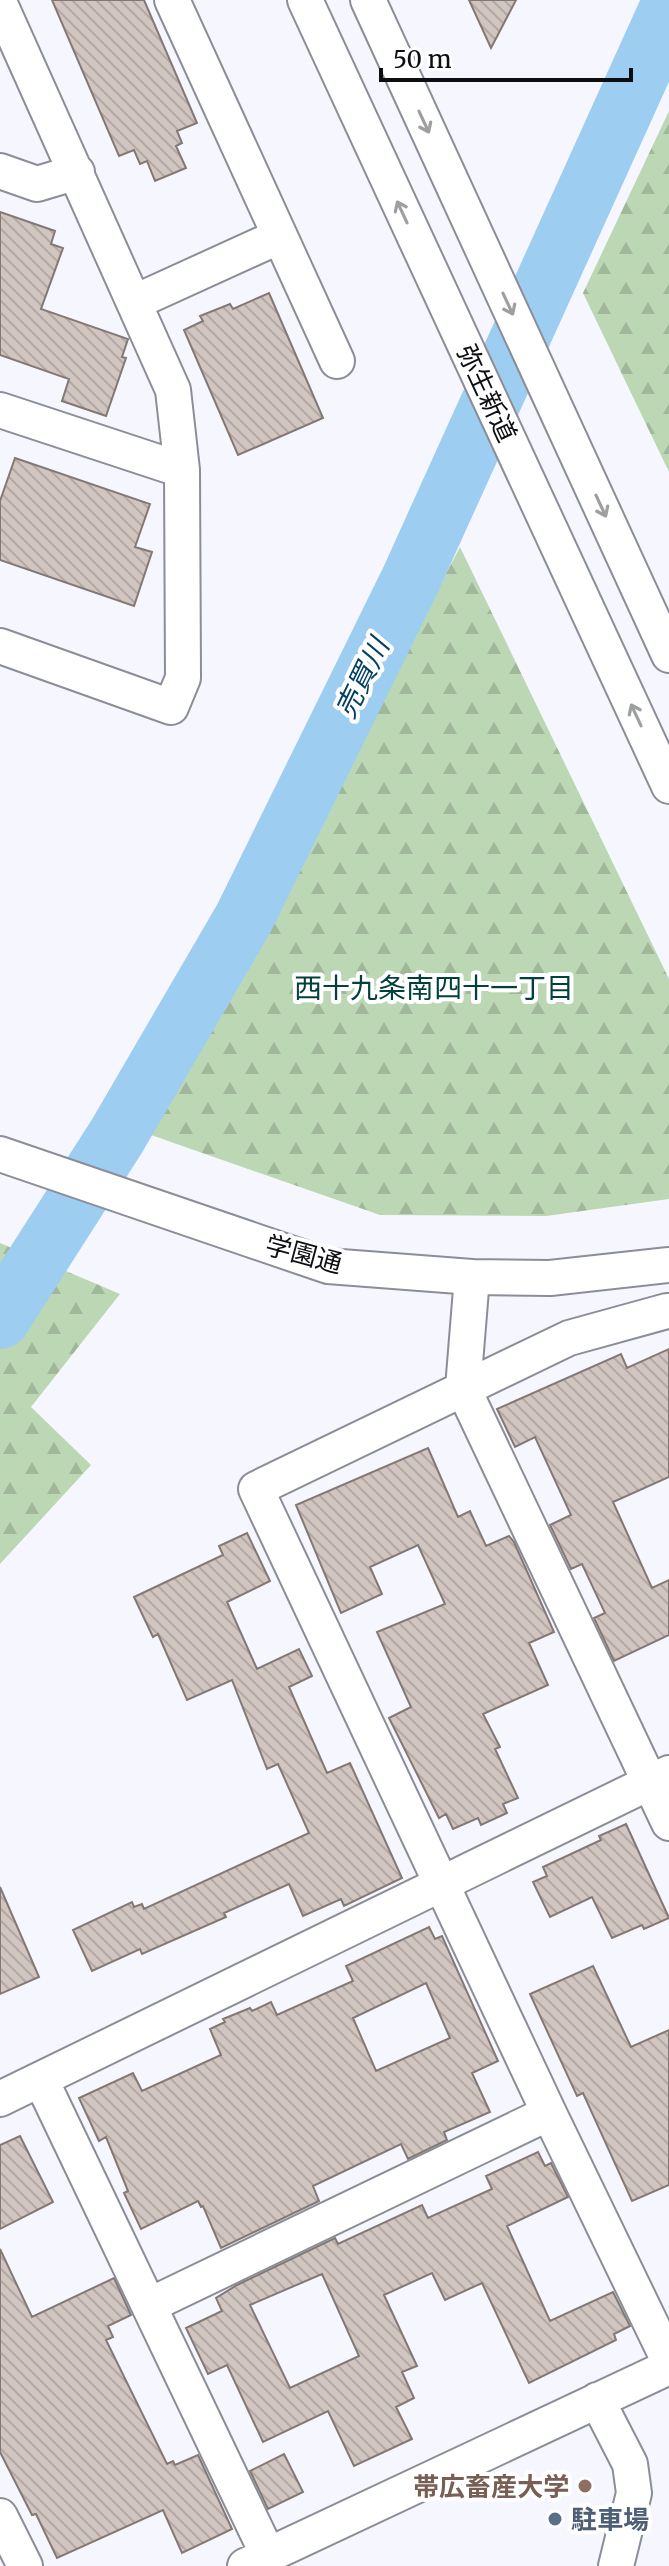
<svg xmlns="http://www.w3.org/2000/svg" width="669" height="2566" font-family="Merriweather,'Noto Sans JP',serif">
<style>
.forest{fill:url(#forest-firs)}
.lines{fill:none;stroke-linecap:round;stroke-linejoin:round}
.river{stroke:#9dcef1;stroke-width:60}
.building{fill:url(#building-back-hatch);stroke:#837874;stroke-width:2;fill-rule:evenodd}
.minor-casing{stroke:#8b8d97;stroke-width:38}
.minor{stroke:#fff;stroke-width:34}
.oneway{stroke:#9e9fa0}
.education-dot{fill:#8d6e63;stroke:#fff;stroke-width:3}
.service-dot{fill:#5c6f8a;stroke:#fff;stroke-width:3}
.labels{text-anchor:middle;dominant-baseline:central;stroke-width:8;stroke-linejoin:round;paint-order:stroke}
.street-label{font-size:26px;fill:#0d0e11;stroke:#fff}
.education-label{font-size:26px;font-weight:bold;fill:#785e54;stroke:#fff;text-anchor:end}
.service-label{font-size:26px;font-weight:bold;fill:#4e5e75;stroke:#fff;text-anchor:start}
.water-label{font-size:28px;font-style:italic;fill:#024162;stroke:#fff}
.neighbourhood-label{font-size:28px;fill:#00413c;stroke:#fff}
</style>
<defs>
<pattern id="forest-firs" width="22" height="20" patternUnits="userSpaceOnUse" patternTransform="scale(2)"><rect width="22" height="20" fill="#bbd7b4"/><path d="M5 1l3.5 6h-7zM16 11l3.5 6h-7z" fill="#a0b79a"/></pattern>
<pattern id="building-back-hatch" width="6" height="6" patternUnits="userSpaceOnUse" patternTransform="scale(2)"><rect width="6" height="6" fill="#d1c5c0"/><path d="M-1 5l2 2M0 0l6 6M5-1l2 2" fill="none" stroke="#b2a8a4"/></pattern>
</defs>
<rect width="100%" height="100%" fill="#f6f7fe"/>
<!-- forest -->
<path class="forest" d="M669 111V472L583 293Z
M460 547 669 979V1199L546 1216 380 1215 151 1135Z
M0 1243 120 1294 31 1407 91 1465 0 1564Z"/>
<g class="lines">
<!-- river -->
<path class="river" d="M0 1319 117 1136 244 918 410 581 669 9"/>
</g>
<!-- building -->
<path class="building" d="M52 0H144L197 123 177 131 182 143 176 146 186 168 155 181 147 161 140 164 134 150 119 156Z
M469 0H516L491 48Z
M0 212 55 231 51 244 63 248 41 309 128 339 122 357 126 358 106 416 62 401 69 379 0 355Z
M269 293 323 418 238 455 184 330 203 321 200 316 230 304 233 309Z
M15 458 150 504 135 547 152 552 134 606 0 560V501Z
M669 1349V1477L613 1502 652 1588 669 1580V1635L614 1661 594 1618 605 1613 582 1564 571 1569 550 1525 571 1515 535 1437 515 1447 497 1409 621 1354 627 1368Z
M428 1448 458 1517 470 1511 486 1546 509 1536 514 1542 554 1632 529 1643 548 1685 483 1714 500 1747 495 1749 518 1798 503 1804 507 1813 481 1825 478 1818 453 1829 446 1814 439 1818 389 1718 411 1707 377 1632 445 1604 418 1545 370 1567 382 1594 341 1613 296 1505Z
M247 1533 270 1581 227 1602 257 1669 299 1649 312 1676 289 1687 327 1773 350 1763 402 1878 344 1906 341 1899 303 1916 289 1884 224 1913 226 1917 142 1954 140 1949 92 1971 73 1930 132 1902 134 1907 142 1904 144 1909 309 1833 278 1764 267 1769 232 1680 187 1700 158 1634 153 1637 134 1597 223 1555 219 1546Z
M626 1824 669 1918 644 1929 642 1925 612 1938 592 1897 550 1917 533 1882 547 1876 543 1867 601 1840 599 1836Z
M0 1887 39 1977 0 1994Z
M429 1927 435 1939 442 1936 498 2061 472 2073 490 2112 444 2132 447 2140 408 2159 401 2144 313 2186 319 2201 221 2248 203 2206 201 2207 198 2201 141 2229 124 2193 128 2191 106 2137 99 2141 79 2098 133 2073 142 2091 221 2055 210 2029 225 2022 223 2019 250 2008 252 2011 271 2002 277 2015 353 1981 346 1966ZM426 1983 450 2038 376 2071 353 2018Z
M593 1966 631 2047 669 2030V2185L632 2201 583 2093 577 2096 530 1994Z
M20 2136 53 2202 0 2229V2145Z
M538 2152 545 2166 551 2163 568 2197 507 2226 550 2321 613 2292 630 2326 614 2334 616 2340 529 2383 482 2283 445 2300 432 2273 384 2295 417 2366 402 2372 414 2398 396 2407 412 2439 354 2466 328 2411 263 2442 227 2365 208 2374 186 2328 222 2311 216 2298 237 2285 335 2238 338 2244 422 2205 428 2218 492 2189 486 2176ZM322 2274 359 2356 290 2388 250 2305Z
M0 2249 32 2317 114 2278 131 2315 108 2326 113 2337 106 2340 167 2464 173 2461 175 2465 198 2455 232 2529 182 2553 163 2510 57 2558 36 2514 32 2515 0 2452Z
M284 2454 303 2492 268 2509 250 2471Z"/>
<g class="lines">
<defs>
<path id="minor" d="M172 0 337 361
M305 0 669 786
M368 0 669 655
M0 4 173 390 182 470 183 678 171 707 0 646
M0 171 37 184 77 172
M135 302 280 236
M0 410 182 470
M0 1154 328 1266 472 1277 550 1278 669 1265
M472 1277 463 1388 669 1823
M667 1311 569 1338 256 1489 549 2113 669 2361
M41 2080 268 2555
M0 2099 669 1773
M150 2305 549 2113
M597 2400 630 2464 634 2493 616 2566
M0 2516 25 2566
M245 2566 669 2367"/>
</defs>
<!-- minor casing -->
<use href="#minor" class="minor-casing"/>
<!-- minor -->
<use href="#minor" class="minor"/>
</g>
<!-- one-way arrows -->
<defs><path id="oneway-shaft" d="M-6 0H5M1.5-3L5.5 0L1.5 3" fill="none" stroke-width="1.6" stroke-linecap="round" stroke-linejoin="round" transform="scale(2)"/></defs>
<g class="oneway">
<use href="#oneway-shaft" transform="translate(424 122) rotate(65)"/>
<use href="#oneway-shaft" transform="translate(402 212) rotate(-115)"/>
<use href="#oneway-shaft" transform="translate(508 304) rotate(65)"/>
<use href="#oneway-shaft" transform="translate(601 506) rotate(65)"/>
<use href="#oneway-shaft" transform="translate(636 715) rotate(-115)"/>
</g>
<!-- markers -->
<circle class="education-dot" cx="585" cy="2486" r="8"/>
<circle class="service-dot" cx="555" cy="2519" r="8"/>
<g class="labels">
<!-- street labels -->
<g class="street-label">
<text transform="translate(487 393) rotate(65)">弥生新道</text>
<text transform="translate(304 1254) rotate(15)">学園通</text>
</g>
<!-- education labels -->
<g class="education-label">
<text x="569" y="2486">帯広畜産大学</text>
</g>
<!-- service labels -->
<g class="service-label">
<text x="571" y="2519">駐車場</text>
</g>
<!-- water labels -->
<g class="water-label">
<text transform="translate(362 678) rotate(-64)">売買川</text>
</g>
<!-- neighbourhood labels -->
<g class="neighbourhood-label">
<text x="434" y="988">西十九条南四十一丁目</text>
</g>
</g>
<!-- scale -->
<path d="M381 68v12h250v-12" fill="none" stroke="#0d0e11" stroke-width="4"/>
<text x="393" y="68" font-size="24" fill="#0d0e11" stroke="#ffffff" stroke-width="6" paint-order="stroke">50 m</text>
</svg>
